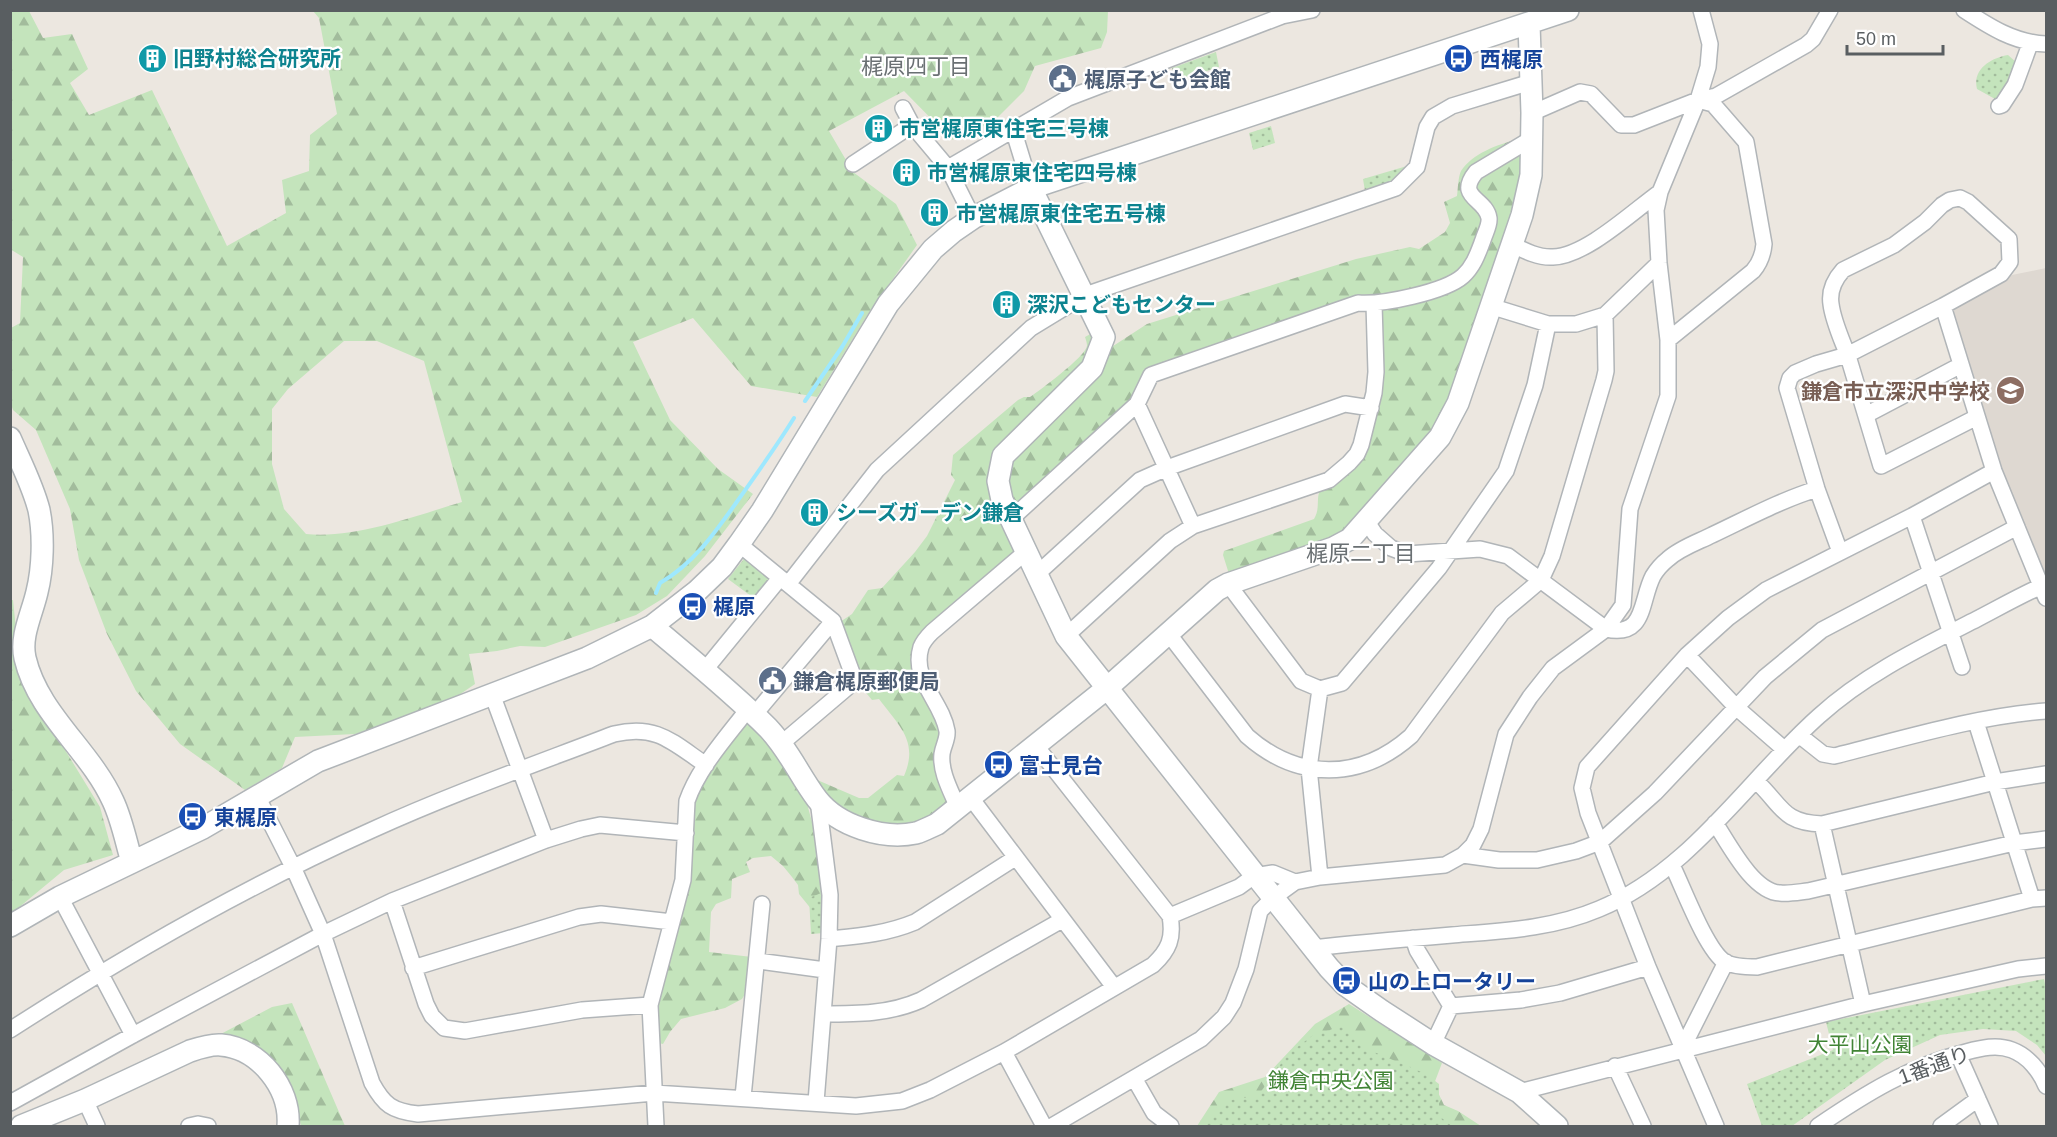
<svg xmlns="http://www.w3.org/2000/svg" width="2057" height="1137" font-family="Arial,'Noto Sans JP',sans-serif">
<style>
.education{fill:#ded8d1}
.forest{fill:url(#forest-firs);fill-rule:evenodd}
.park{fill:url(#park-dots)}
.lines{fill:none;stroke-linecap:round;stroke-linejoin:round}
.stream{stroke:#9ee8fe;stroke-width:4}
.street-casing{stroke:#b1b5b8;stroke-width:18}
.secondary-casing{stroke:#b0b5b8;stroke-width:24}
.street{stroke:#fff;stroke-width:15}
.secondary{stroke:#fff;stroke-width:21}
.labels{text-anchor:middle;dominant-baseline:central;stroke-width:4.5;stroke-linejoin:round;paint-order:stroke}
.culture-label{font-size:21px;font-weight:bold;fill:#0d838f;stroke:#fff;text-anchor:start}
.transit-label{font-size:21px;font-weight:bold;fill:#164399;stroke:#fff;text-anchor:start}
.service-label{font-size:21px;font-weight:bold;fill:#4e5e75;stroke:#fff;text-anchor:start}
.education-label{font-size:21px;font-weight:bold;fill:#785e54;stroke:#fff;text-anchor:end}
.park-label{font-size:21px;fill:#418435;stroke:#fff}
.street-label{font-size:21px;fill:#595e61;stroke:#fff}
.neighbourhood-label{font-size:22px;fill:#6a7073;stroke:#fff}
</style>
<defs>
<pattern id="forest-firs" width="22" height="20" patternUnits="userSpaceOnUse" patternTransform="scale(1.5)"><rect width="22" height="20" fill="#c4e4bc"/><path d="M5 1l3.5 6h-7zM16 11l3.5 6h-7z" fill="#a2bc9c"/></pattern>
<pattern id="park-dots" width="8" height="8" patternUnits="userSpaceOnUse" patternTransform="scale(1.5)"><rect width="8" height="8" fill="#c4e4bc"/><path d="M2 2h.1M6 6h.1" fill="none" stroke="#a2bc9c" stroke-width="1.8" stroke-linecap="round"/></pattern>
</defs>
<rect width="100%" height="100%" fill="#ece7e0"/>
<!-- education -->
<path class="education" d="M2046 268V577L2000 469 1950 313 1953 305 2012 275Z"/>
<!-- forest -->
<path class="forest" d="M10 11H29L43 38 72 34 88 69 70 83 89 115 152 90 227 246 286 213 282 180 309 171 310 135 337 114 319 18 313 11H1108L1107 32 1101 48 1035 66 1024 91 993 122 952 140 904 91 829 131 853 172 896 204 917 245 868 314 817 397 751 386 693 318 633 342 670 420 718 469 753 494 705 556 667 596 636 615 545 647 520 646 497 651 469 654 475 684 443 706 355 734 295 737 282 768 245 790 180 744 136 691 107 634 79 560 70 509 36 430 13 410 10 401 11 328 20 323 23 257 10 249ZM344 341H377L424 361 462 502C415 516 354 539 306 534L284 509 272 464V409L288 389Z
M1516 140 1469 174 1484 217 1464 268 1449 281 1153 370 1130 405 1014 507 1005 481 1008 459 1107 350 1147 324 1176 315 1356 259 1410 247 1419 249 1445 232 1450 223 1444 202 1457 196C1458 189 1458 177 1461 171 1472 154 1498 144 1516 140Z
M1525 151 1523 185 1450 403 1437 428 1353 523 1331 540 1229 574 1223 555 1224 551 1314 519C1321 507 1315 499 1321 488L1361 454 1380 312 1385 306 1438 293 1490 237 1473 189 1476 180Z
M1094 332 1089 362 1001 450 1015 554 918 644 937 717 950 800C941 809 932 817 920 822 892 833 852 822 831 802 825 796 820 786 815 779L859 798H868L897 775 904 776C919 741 899 726 879 699L872 700 863 689 839 626 840 622 852 614 868 590 882 588 915 552 927 536 955 480 951 475 953 455 1018 400 1024 397H1030C1040 390 1085 357 1087 346 1087 343 1086 340 1085 337Z
M11 600H13L21 678 100 807 113 855 64 870 11 914Z
M750 722 766 736 806 800 818 844 823 871 822 902 812 910 799 894 798 885 792 877 783 866 771 856 753 858 746 862 750 872 732 879 731 898 716 904 711 912 709 952 752 957 751 984 742 999 725 1008 681 1019 670 1032 663 1044 658 1043 656 1009 667 960 680 924 688 890 692 799 700 781 746 725Z
M292 1003 345 1126H301L292 1090 217 1036 272 1007Z
M1349 1004 1442 1063 1434 1084 1444 1105 1458 1111 1481 1126H1197L1219 1092 1265 1077 1315 1024Z"/>
<!-- park -->
<path class="park" d="M1216 52 1219 67 1176 81 1172 68Z
M2008 55 2017 63 2002 97 1995 99 1977 89C1972 69 1991 58 2008 55Z
M1271 126 1275 143 1253 150 1249 133Z
M1407 166 1397 180 1365 191 1363 179Z
M747 555 770 574 771 580 755 599 728 579Z
M826 891 824 933 811 934 809 898Z
M2044 979 2046 989V1056L2037 1045 2016 1031 1983 1029 1940 1035 1885 1060 1792 1126H1762L1747 1084 1833 1050 1826 1022Z
M1344 1025 1367 1049 1426 1074 1439 1084V1116L1452 1126H1203C1220 1099 1227 1099 1257 1097L1288 1054 1312 1036Z"/>
<g class="lines">
<!-- stream -->
<path class="stream" d="M805 401 842 347 862 313
M656 593 660 583C693 564 714 534 736 503 756 475 776 447 794 418"/>
<defs>
<path id="street" d="M1964 10C1990 27 2015 43 2046 44
M1999 106 2002 105 2015 85 2030 44
M903 108 912 125 948 168 973 218
M1532 113 1580 92 1591 94 1621 125H1634L1698 100 1716 96 1806 45 1813 39 1830 10
M1013 129 1031 188
M853 164 912 125
M948 168 1068 98 1282 16 1312 10
M1513 245C1525 251 1539 258 1553 257 1586 256 1632 212 1660 192
M1490 306 1548 324H1576L1605 315 1659 263
M1943 306 1994 471 2046 598
M1668 340 1753 271C1760 263 1763 255 1764 244L1746 142 1713 104 1698 100
M1137 404 1193 526
M1866 415 1961 365
M1912 516 1962 667
M1011 519 1137 404 1151 375 1358 303C1382 305 1445 292 1463 276 1474 266 1478 253 1483 240 1485 233 1490 225 1489 218 1486 198 1455 198 1476 172L1531 139
M1367 522 1375 534 1391 548 1407 554 1480 549 1508 556 1606 629C1646 638 1640 601 1653 576 1656 571 1663 563 1668 559 1680 548 1698 542 1712 535 1746 519 1781 500 1817 489
M739 544 833 621 855 681 782 743
M1840 552 1817 489 1787 388 1790 378 1795 373 1816 364 1847 355 1943 306 2001 274 2010 262 2009 239 1968 202 1960 198 1950 200 1942 205 1925 222 1894 245 1843 270C1834 280 1829 291 1831 304 1833 321 1842 340 1848 356 1859 393 1870 430 1881 466L1977 417
M1037 574 1140 480 1167 468 1345 404 1371 408
M789 583 877 470 1031 328 1085 295 1396 188 1417 167 1427 127 1433 117 1452 106 1531 82
M1228 584 1301 681 1320 689 1342 683 1439 568 1506 471 1535 385 1548 324
M1168 633 1247 736C1298 781 1360 781 1411 736L1502 613 1541 580 1552 556 1604 380 1606 371 1605 315
M1066 636 1170 541 1193 526 1329 480 1349 463 1357 454 1361 445 1374 393 1376 372 1374 304
M1687 655 1737 708 1784 749
M704 671 780 578
M1320 689 1309 768 1320 877
M492 694 546 840
M754 715 833 621
M1976 722 2032 899
M1799 735 1823 754 1834 756C1902 739 1977 716 2046 711
M1036 746 1170 916
M1756 781C1782 805 1782 823 1822 824L1995 782 2046 774
M257 796 293 867 323 934 372 1083C384 1105 392 1111 418 1114L654 1093 856 1106 902 1101 930 1090 1004 1052 1153 965C1169 950 1174 938 1170 916L1239 887 1254 876 1273 873 1295 882
M971 798 1114 987
M958 808C951 791 940 772 942 754 943 746 948 739 947 731 942 701 911 680 921 647 923 642 928 636 932 632L1027 551
M1715 823C1729 844 1753 892 1780 893 1789 894 1799 892 1808 891L2014 843 2046 839
M1822 824 1863 1004
M1463 855 1499 860H1537L1576 851 1600 842 1655 793 1765 677 1822 630 2017 527
M1672 865C1683 887 1706 950 1725 962 1734 967 1748 967 1757 967L2032 899 2046 898
M60 897 133 1035
M392 901 426 1004 432 1016 444 1028 465 1031 582 1010 650 1005
M1413 938 1417 950 1451 1006 1433 1044
M829 939C859 936 886 934 915 922L1015 858
M1312 948C1358 943 1405 939 1452 935 1502 931 1552 929 1599 909 1691 871 1747 780 1819 716 1865 674 1922 647 1977 619 2000 607 2023 594 2046 584
M758 961 825 970
M413 968 579 917 601 914 672 922
M1451 1006 1521 1000 1560 993 1648 967
M823 1014C857 1014 890 1014 921 1000L1062 920
M10 1030C126 955 247 886 372 830 451 794 533 765 614 734 657 724 672 742 706 765
M1682 1049 1726 962
M1004 1052 1044 1126
M1958 1054 1990 1126
M1615 1066 1643 1126
M1134 1078 1154 1113 1171 1126
M1519 1092 1863 1004 2018 969 2046 966
M743 1097 762 904
M85 1100 97 1126
M816 1102 829 939 830 895 818 800
M10 1103 133 1035 323 934 392 901 546 840 581 829 600 825 686 833
M189 1126 198 1124 208 1126
M656 1126 650 1005 683 880 687 801C699 767 726 738 748 709
M1052 1126 1201 1039 1224 1017 1233 1003 1246 969 1260 911 1273 898 1295 882 1320 877 1445 865 1463 855 1473 845 1481 829 1506 734 1530 697 1553 668 1606 629 1623 605 1630 509 1668 396V340L1659 263 1656 210 1660 192 1698 100 1708 67 1710 44 1701 10
M1716 1126 1648 967 1588 813 1582 788 1587 767 1687 655 1728 618 1766 590 1912 516 1994 471
M1818 1126C1865 1094 1910 1066 1966 1052 1981 1048 1997 1044 2012 1050 2028 1056 2040 1071 2046 1086
M1941 1126 1978 1099"/>
<path id="secondary" d="M1031 188 1104 337 1092 368 1003 456 998 481 1002 500 1066 636 1329 968 1345 985 1382 1011 1433 1044 1519 1092 1557 1126
M10 438C20 461 33 486 39 510 44 535 43 568 37 592 32 614 20 636 25 658 38 714 90 750 113 801 122 820 126 842 132 862
M652 626C691 659 732 692 768 728 789 750 799 775 817 799 838 826 883 840 916 833 923 831 930 827 937 824L1106 689 1217 590 1228 584 1333 548 1350 539 1440 437 1458 403 1522 215 1531 175 1532 113 1529 24
M10 926 60 897 203 828 318 761 587 658 652 626 697 591 722 567 739 544 762 511 888 304 933 249 954 231 973 218 1031 188 1568 10
M21 1126 85 1100 190 1051C199 1048 211 1044 221 1045 259 1048 291 1088 288 1126"/>
</defs>
<!-- street casing -->
<use href="#street" class="street-casing"/>
<!-- secondary casing -->
<use href="#secondary" class="secondary-casing"/>
<!-- street -->
<use href="#street" class="street"/>
<!-- secondary -->
<use href="#secondary" class="secondary"/>
</g>
<!-- icons -->
<defs>
<symbol id="building-disc" viewBox="-11 -11 22 22"><circle r="9.5" fill="#0f9aa8" stroke="#fff"/><path d="M-4-6H4V6H1V3H-1V6H-4ZM-2.5-4.3h1.7v1.8h-1.7ZM.8-4.3h1.7v1.8H.8ZM-2.5-1h1.7V.8h-1.7ZM.8-1h1.7V.8H.8Z" fill="#fff"/></symbol>
<symbol id="bus-disc" viewBox="-11 -11 22 22"><circle r="9.5" fill="#1a4fb4" stroke="#fff"/><path d="M-5-6H5V4H4V6H2V4H-2V6H-4V4H-5ZM-3.5-4V0h7V-4ZM-3.5 1.2v1.5H-2V1.2ZM2 1.2v1.5H3.5V1.2Z" fill="#fff"/></symbol>
<symbol id="civic-disc" viewBox="-11 -11 22 22"><circle r="9.5" fill="#5c6f8a" stroke="#fff"/><path d="M-.6-6.5H3V-4.5H.6V-3L4-1V1h2V6H-6V1h2V-1L-.6-3ZM-1.2 2.5V6h2.4V2.5Z" fill="#fff"/></symbol>
<symbol id="school-disc" viewBox="-11 -11 22 22"><circle r="9.5" fill="#8d6e63" stroke="#fff"/><path d="M0-5L7-2L0 1L-7-2ZM-4 1L0 2.5L4 1V4Q0 6-4 4Z" fill="#fff"/></symbol>
</defs>
<g fill-rule="evenodd">
<use href="#building-disc" x="136" y="42" width="33" height="33"/>
<use href="#bus-disc" x="1442" y="42" width="33" height="33"/>
<use href="#civic-disc" x="1046" y="62" width="33" height="33"/>
<use href="#building-disc" x="862" y="112" width="33" height="33"/>
<use href="#building-disc" x="890" y="156" width="33" height="33"/>
<use href="#building-disc" x="918" y="196" width="33" height="33"/>
<use href="#building-disc" x="990" y="288" width="33" height="33"/>
<use href="#school-disc" x="1994" y="374" width="33" height="33"/>
<use href="#building-disc" x="798" y="496" width="33" height="33"/>
<use href="#bus-disc" x="676" y="590" width="33" height="33"/>
<use href="#civic-disc" x="756" y="664" width="33" height="33"/>
<use href="#bus-disc" x="982" y="748" width="33" height="33"/>
<use href="#bus-disc" x="176" y="800" width="33" height="33"/>
<use href="#bus-disc" x="1330" y="964" width="33" height="33"/>
</g>
<g class="labels">
<!-- culture labels -->
<g class="culture-label">
<text x="173" y="58">旧野村総合研究所</text>
<text x="899" y="128">市営梶原東住宅三号棟</text>
<text x="927" y="172">市営梶原東住宅四号棟</text>
<text x="956" y="213">市営梶原東住宅五号棟</text>
<text x="1027" y="304">深沢こどもセンター</text>
<text x="836" y="512">シーズガーデン鎌倉</text>
</g>
<!-- transit labels -->
<g class="transit-label">
<text x="1480" y="59">西梶原</text>
<text x="713" y="606">梶原</text>
<text x="1019" y="765">富士見台</text>
<text x="214" y="817">東梶原</text>
<text x="1368" y="981">山の上ロータリー</text>
</g>
<!-- service labels -->
<g class="service-label">
<text x="1084" y="79">梶原子ども会館</text>
<text x="793" y="681">鎌倉梶原郵便局</text>
</g>
<!-- education labels -->
<g class="education-label">
<text x="1990" y="391">鎌倉市立深沢中学校</text>
</g>
<!-- park labels -->
<g class="park-label">
<text x="1860" y="1044">大平山公園</text>
<text x="1331" y="1080">鎌倉中央公園</text>
</g>
<!-- street labels -->
<g class="street-label">
<text transform="translate(1934 1065) rotate(-20)">1番通り</text>
</g>
<!-- neighbourhood labels -->
<g class="neighbourhood-label">
<text x="916" y="66">梶原四丁目</text>
<text x="1361" y="553">梶原二丁目</text>
</g>
</g>
<!-- border -->
<rect width="2057" height="1137" fill="none" stroke="#595e61" stroke-width="24"/>
<!-- scale -->
<path d="M1847 45v9h96v-9" fill="none" stroke="#595e61" stroke-width="3"/>
<text x="1856" y="45" font-size="18" fill="#595e61" stroke="#ffffff" stroke-width="4.5" paint-order="stroke">50 m</text>
</svg>
